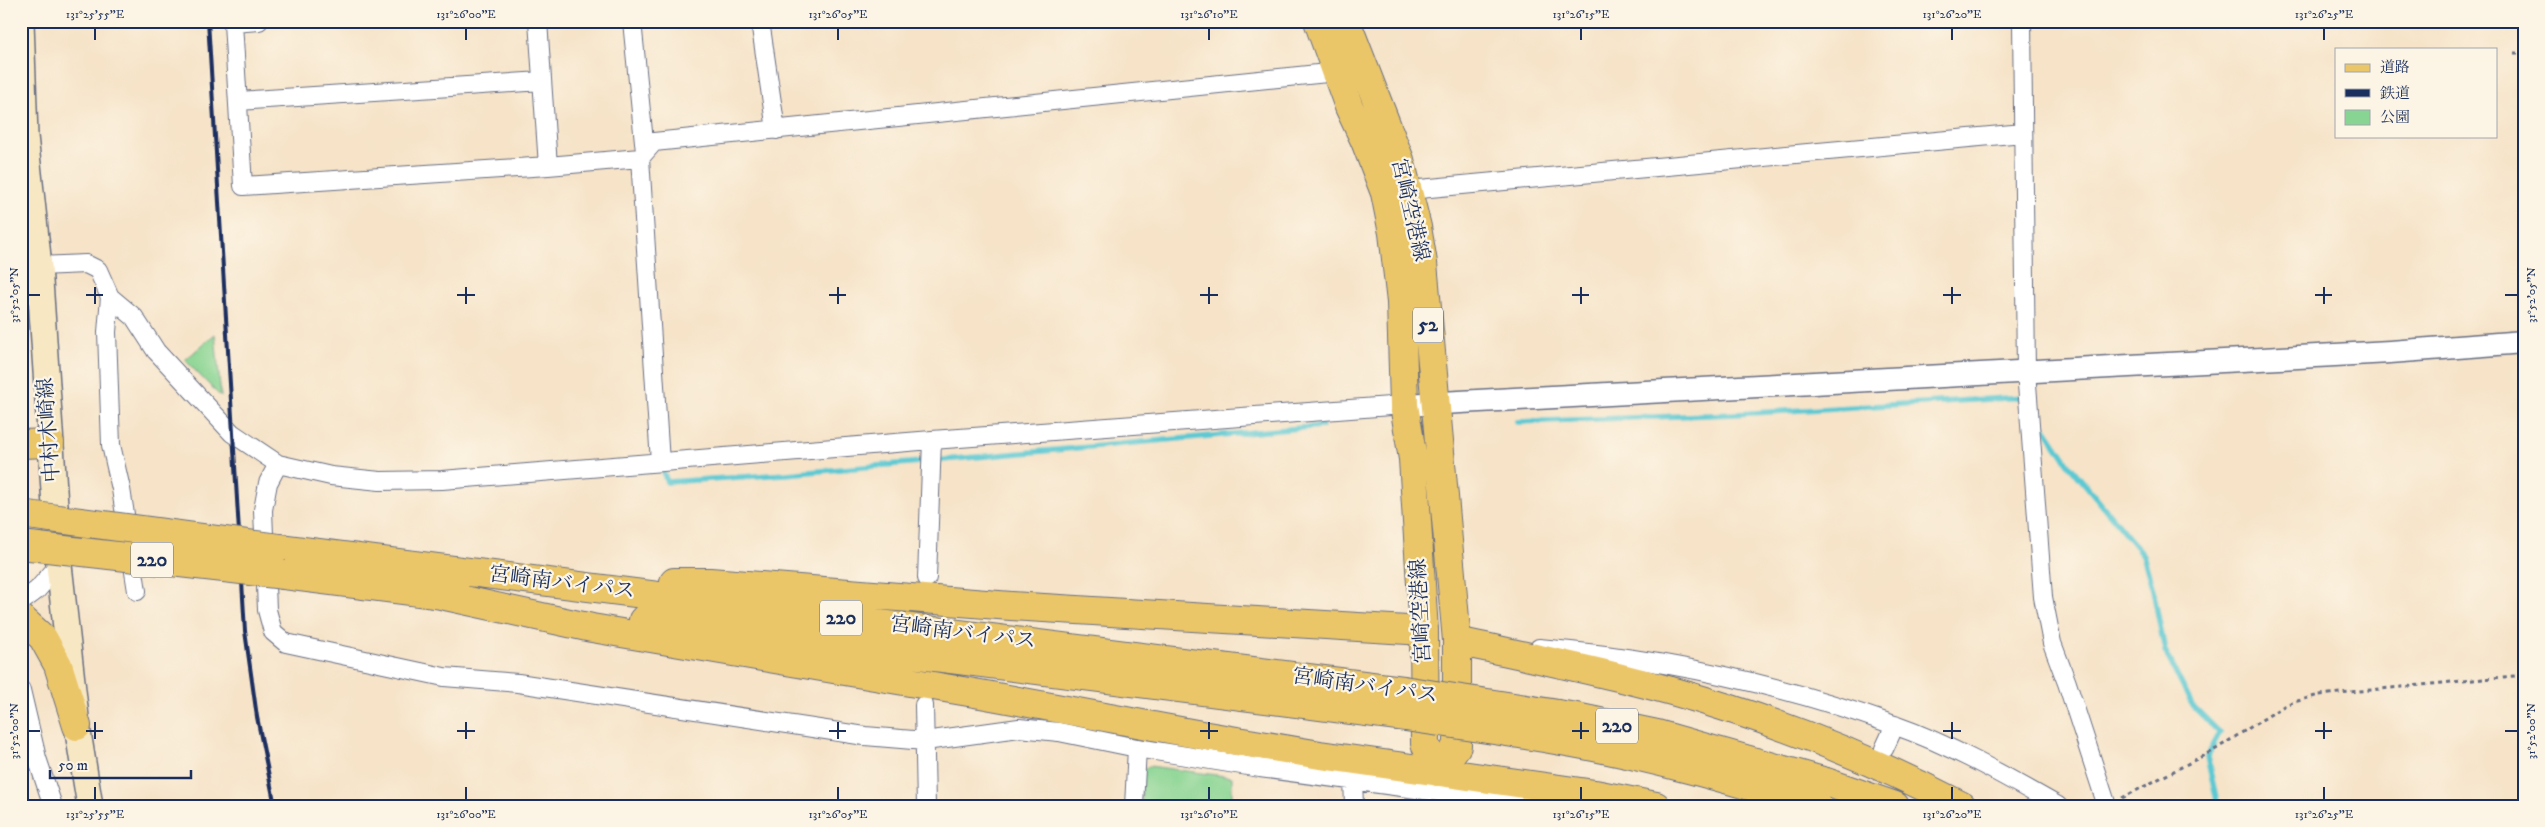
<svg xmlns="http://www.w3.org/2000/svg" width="2545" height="827" font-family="'IM FELL DW Pica','Noto Serif JP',serif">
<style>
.green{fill:#88d492;stroke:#528278}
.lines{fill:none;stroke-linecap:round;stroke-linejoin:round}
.stream{stroke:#5dc9d3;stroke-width:5.5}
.minor-casing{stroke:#686e83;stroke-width:20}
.tertiary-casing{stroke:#686e83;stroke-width:25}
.secondary-casing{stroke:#686e83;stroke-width:28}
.primary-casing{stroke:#686e83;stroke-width:30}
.trunk-casing{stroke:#686e83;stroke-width:30}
.path{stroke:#686e83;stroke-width:3;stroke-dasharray:4 4;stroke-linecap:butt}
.minor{stroke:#fff;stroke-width:18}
.tertiary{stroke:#fff;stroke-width:22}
.secondary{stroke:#f7e8c3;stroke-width:25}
.primary{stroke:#ebc669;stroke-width:28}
.trunk{stroke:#ebc669;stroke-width:28}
.rail{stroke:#1b2f5e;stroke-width:4}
.trunk-bridge-casing{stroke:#686e83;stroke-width:30;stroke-linecap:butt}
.trunk-bridge{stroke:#ebc669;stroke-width:28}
.ticks{fill:none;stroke:#1b2f5e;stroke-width:2}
.labels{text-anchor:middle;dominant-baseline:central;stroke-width:4.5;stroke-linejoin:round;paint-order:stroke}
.shield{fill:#fcf5e5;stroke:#5e6a86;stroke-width:1}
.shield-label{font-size:20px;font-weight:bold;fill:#1b2f5e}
.street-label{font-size:21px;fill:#1b2f5e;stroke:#fcf5e5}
.neatline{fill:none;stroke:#1b2f5e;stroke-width:2}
.ticks-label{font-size:12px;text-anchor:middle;fill:#1b2f5e}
</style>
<rect width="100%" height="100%" fill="#fcf5e5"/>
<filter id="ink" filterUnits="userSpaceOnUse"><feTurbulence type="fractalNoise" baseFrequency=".02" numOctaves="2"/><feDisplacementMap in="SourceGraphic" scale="10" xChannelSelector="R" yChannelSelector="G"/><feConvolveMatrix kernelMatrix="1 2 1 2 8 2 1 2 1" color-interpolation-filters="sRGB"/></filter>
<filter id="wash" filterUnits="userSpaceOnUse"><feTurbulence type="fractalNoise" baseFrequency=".0096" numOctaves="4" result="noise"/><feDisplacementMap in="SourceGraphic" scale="20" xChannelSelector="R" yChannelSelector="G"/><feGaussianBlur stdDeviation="1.12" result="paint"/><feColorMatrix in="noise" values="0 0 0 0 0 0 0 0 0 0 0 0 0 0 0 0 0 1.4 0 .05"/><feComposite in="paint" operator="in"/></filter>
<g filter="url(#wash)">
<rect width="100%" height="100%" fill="#f6e3c8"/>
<!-- green -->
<path class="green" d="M215 334 221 397 185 360Z
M1149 766 1232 777V806H1142V771Z"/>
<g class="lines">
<!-- stream -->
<path class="stream" d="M2035 413 2070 466 2143 555 2153 590 2165 651 2192 705 2220 733 2207 757 2218 806
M1517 422 1735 414 2025 397
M664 474 667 482 786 474 1322 426"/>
</g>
</g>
<g filter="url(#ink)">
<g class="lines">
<defs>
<path id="minor" d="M259 21 233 23 243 186 548 166 538 21
M632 21 645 152
M760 21 776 130
M2022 21 2026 371 2043 597 2052 643 2067 683 2107 806
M238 101 542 81
M548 166 640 158
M1398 191 2023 133
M21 276 39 266 86 264 98 270 110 297 134 317 156 351 232 433 278 464 331 476 380 481 442 480 932 440 1404 405
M110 297 107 332 111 445 121 489 137 591
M660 462 640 158 654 142 1337 72
M278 464 268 483 263 510 267 610 273 632 286 643 444 677 518 683 865 736 925 741 1019 728 1059 732 1137 748 1260 768 1542 806
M927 578 932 440
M21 602 37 590 59 565
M1539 648C1659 658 1781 684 1894 725 1951 745 2005 776 2058 806
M21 690 37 758 53 806
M924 705 926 806
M1884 749 1895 725
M1353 779 1354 806
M1134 806 1137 748"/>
<path id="tertiary" d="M1404 405 2390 352 2524 342"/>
<path id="secondary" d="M21 22 25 136 39 266 59 565 77 726 90 806"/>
<path id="primary" d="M1318 21 1349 107 1365 141 1385 193 1393 233 1401 302 1404 405 1413 459 1424 631 1425 744 1438 772 1457 746V641L1423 263 1417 227 1400 160 1346 21"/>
<path id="trunk" d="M21 444 50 443
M279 548 1403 690
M284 575 459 597
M674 582H710L1011 606 1424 631
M441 595 592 628 986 695 1207 736 1320 755 1595 794 1656 806
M21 618 43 638 58 665 77 726
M643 620 1398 716
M1457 641C1547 661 1640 679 1728 708 1809 734 1887 767 1962 806
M1826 782 1895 806"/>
</defs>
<!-- minor casing -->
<use href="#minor" class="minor-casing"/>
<!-- tertiary casing -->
<use href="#tertiary" class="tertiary-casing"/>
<!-- secondary casing -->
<use href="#secondary" class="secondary-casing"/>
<!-- primary casing -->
<use href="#primary" class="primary-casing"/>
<!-- trunk casing -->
<use href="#trunk" class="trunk-casing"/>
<!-- path -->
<path class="path" d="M2514 53H2524
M2122 798 2216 749 2287 704 2319 695 2524 675"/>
<!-- minor -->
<use href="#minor" class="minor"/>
<!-- tertiary -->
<use href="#tertiary" class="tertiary"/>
<!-- secondary -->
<use href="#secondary" class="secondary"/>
<!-- primary -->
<use href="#primary" class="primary"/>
<!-- trunk -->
<use href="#trunk" class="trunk"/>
<!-- rail -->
<path class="rail" d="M208 21 245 631 257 717 275 806"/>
<defs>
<path id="trunk-bridge" d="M28 515 279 548
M21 545 284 575
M1403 690 1571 716 1657 734 1826 782
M1398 716C1454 724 1511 732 1567 742 1652 757 1735 781 1817 806"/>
</defs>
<!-- trunk-bridge casing -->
<use href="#trunk-bridge" class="trunk-bridge-casing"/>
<!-- trunk-bridge -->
<use href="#trunk-bridge" class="trunk-bridge"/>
</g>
</g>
<!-- ticks -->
<path class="ticks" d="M95 28V40M466 28V40M838 28V40M1209 28V40M1581 28V40M1952 28V40M2324 28V40M95 287V304M466 287V304M838 287V304M1209 287V304M1581 287V304M1952 287V304M2324 287V304M28 295H40M86 295H103M457 295H475M829 295H846M1200 295H1218M1572 295H1589M1943 295H1961M2315 295H2332M2505 295H2518M95 722V739M466 722V739M838 722V739M1209 722V739M1581 722V739M1952 722V739M2324 722V739M28 731H40M86 731H103M457 731H475M829 731H846M1200 731H1218M1572 731H1589M1943 731H1961M2315 731H2332M2505 731H2518M95 787V800M466 787V800M838 787V800M1209 787V800M1581 787V800M1952 787V800M2324 787V800"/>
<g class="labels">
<!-- shield labels -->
<g class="shield">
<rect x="1413" y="307.5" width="30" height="35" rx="4"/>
<rect x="131" y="542.5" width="42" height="35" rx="4"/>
<rect x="820" y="600.5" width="42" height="35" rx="4"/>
<rect x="1596" y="708.5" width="42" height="35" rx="4"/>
</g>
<g class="shield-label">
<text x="1428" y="325">52</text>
<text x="152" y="560">220</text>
<text x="841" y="618">220</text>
<text x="1617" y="726">220</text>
</g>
<!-- street labels -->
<g class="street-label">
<text transform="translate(1410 210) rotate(77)">宮崎空港線</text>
<text transform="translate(49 430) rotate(-94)">中村木崎線</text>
<text transform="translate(562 583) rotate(7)">宮崎南バイパス</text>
<text transform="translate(1421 611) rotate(-93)">宮崎空港線</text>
<text transform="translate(963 633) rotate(7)">宮崎南バイパス</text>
<text transform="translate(1365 686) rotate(8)">宮崎南バイパス</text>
</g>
</g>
<!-- margin -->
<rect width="2545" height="827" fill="none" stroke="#fcf5e5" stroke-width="55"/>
<!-- legend -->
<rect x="2335" y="48" width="162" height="90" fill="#fcf5e5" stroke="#a2a6af"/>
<rect x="2345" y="64" width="25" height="8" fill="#ebc669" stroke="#a2a6af"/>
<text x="2380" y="72" font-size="15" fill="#1b2f5e">道路</text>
<rect x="2345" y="89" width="25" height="8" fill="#1b2f5e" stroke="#a2a6af"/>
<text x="2380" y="98" font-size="15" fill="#1b2f5e">鉄道</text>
<rect x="2345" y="110" width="25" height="15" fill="#88d492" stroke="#a2a6af"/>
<text x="2380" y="122" font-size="15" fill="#1b2f5e">公園</text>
<!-- scale -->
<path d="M50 770v8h141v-8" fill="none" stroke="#1b2f5e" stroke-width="2.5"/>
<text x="58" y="770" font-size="15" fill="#1b2f5e" stroke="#fcf5e5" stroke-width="4" paint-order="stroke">50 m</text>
<rect x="28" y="28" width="2490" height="772" class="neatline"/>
<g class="ticks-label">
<text x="95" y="18">131°25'55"E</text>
<text x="466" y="18">131°26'00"E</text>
<text x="838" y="18">131°26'05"E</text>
<text x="1209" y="18">131°26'10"E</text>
<text x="1581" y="18">131°26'15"E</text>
<text x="1952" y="18">131°26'20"E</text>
<text x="2324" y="18">131°26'25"E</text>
<text transform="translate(14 295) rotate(-90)" y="4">31°52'05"N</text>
<text transform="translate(2531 295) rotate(-90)" y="4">31°52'05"N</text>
<text transform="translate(14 731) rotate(-90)" y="4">31°52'00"N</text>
<text transform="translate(2531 731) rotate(-90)" y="4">31°52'00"N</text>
<text x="95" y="818">131°25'55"E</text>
<text x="466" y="818">131°26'00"E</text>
<text x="838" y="818">131°26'05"E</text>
<text x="1209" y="818">131°26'10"E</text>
<text x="1581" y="818">131°26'15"E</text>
<text x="1952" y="818">131°26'20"E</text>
<text x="2324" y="818">131°26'25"E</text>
</g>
</svg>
